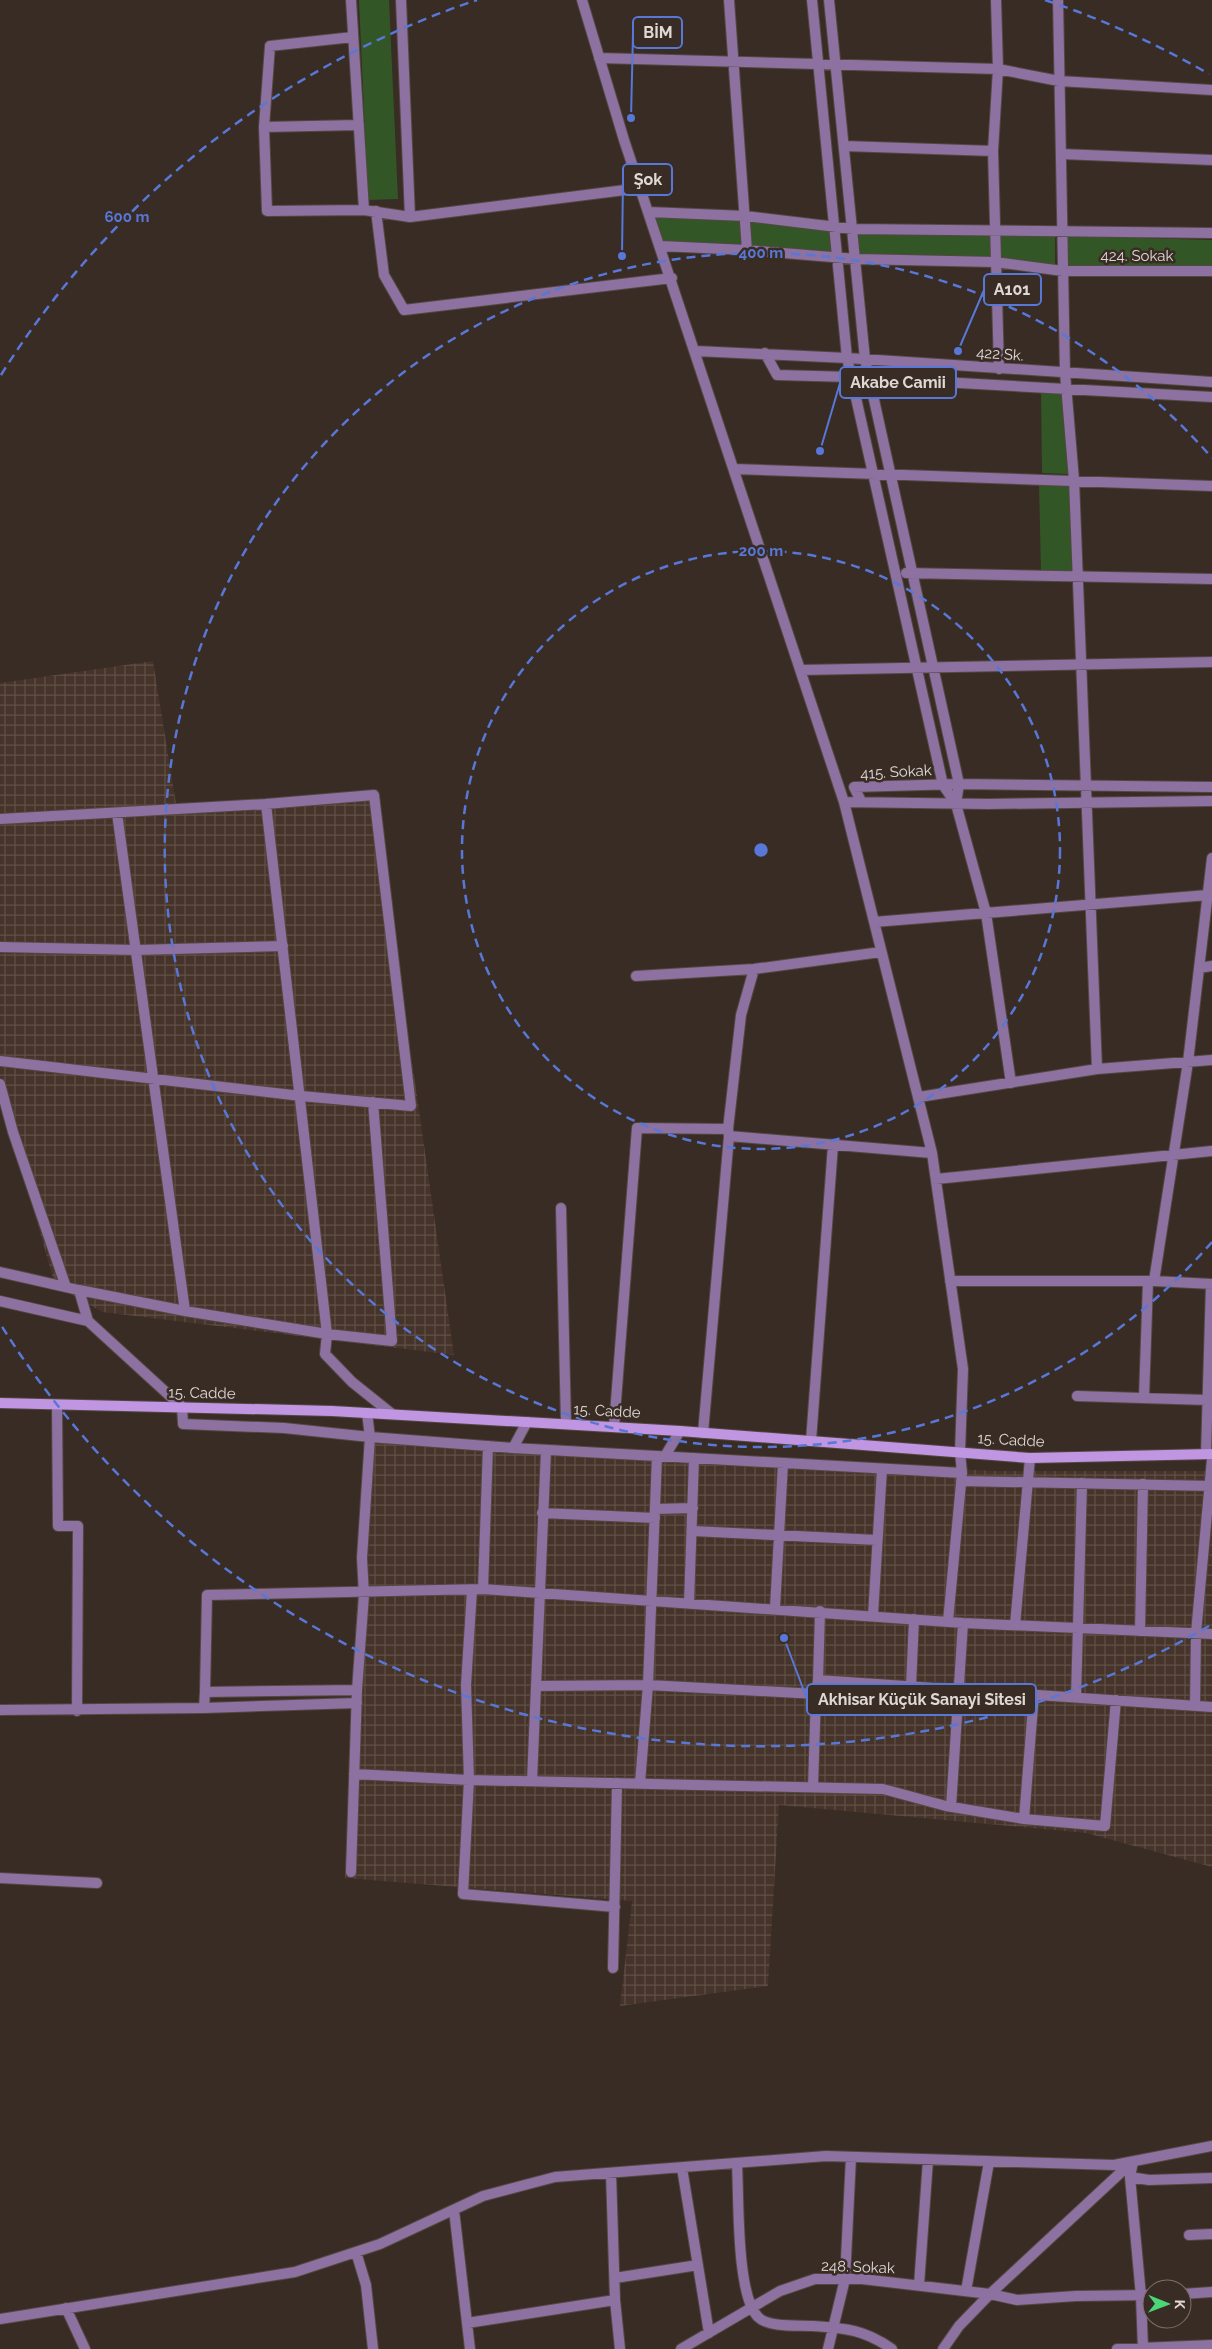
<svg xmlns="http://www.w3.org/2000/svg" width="1212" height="2349" font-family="Raleway,sans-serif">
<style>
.industrial{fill:url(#industrial-grid)}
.green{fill:#335626}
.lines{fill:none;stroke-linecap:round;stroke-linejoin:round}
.street-casing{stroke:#534841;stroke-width:12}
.secondary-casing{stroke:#534841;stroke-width:12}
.street{stroke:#8c71a1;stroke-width:10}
.secondary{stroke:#c095e2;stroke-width:10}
.ring{fill:none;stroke:#5877d7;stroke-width:2.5;stroke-dasharray:9 6}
.labels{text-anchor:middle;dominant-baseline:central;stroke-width:5;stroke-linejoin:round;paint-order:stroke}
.street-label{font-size:15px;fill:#e0d8d4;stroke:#382c25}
.centre{fill:#5877d7;stroke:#382c25;stroke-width:2.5}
.ring-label{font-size:15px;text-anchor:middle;font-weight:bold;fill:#5877d7;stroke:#382c25;stroke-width:5;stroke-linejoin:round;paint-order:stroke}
.leader{fill:none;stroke:#5877d7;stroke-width:2}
.callout-dot{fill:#5877d7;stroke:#382c25;stroke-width:2}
.callout{fill:#382c25;stroke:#5877d7;stroke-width:2}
.callout-label{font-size:16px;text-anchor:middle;font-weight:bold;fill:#e0d8d4}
</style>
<defs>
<pattern id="industrial-grid" width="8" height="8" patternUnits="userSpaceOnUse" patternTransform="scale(1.25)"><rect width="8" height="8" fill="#463329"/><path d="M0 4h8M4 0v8" fill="none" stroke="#605047"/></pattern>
</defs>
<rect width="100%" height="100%" fill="#382c25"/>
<!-- industrial -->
<path class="industrial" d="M153 661 177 810 374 795 454 1355 102 1312 55 1285 0 1092V683Z
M364 1433 993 1471H1212V1867L1086 1833 779 1805 768 1986 620 2006 632 1901 345 1878Z"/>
<!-- green -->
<path class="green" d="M359 0H389L398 199 368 200Z
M649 212 835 227 837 258 661 246Z
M855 232 991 235V259L860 256Z
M1000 236H1055V265L1000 258Z
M1066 236 1212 240V266H1067Z
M1041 392 1064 393 1069 474 1042 473Z
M1039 483 1070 484 1072 571H1041Z"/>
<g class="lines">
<defs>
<path id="street" d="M351 0 364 210 410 217
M401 0 410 217 641 188
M582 0 624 140 844 802 932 1153 963 1369 960 1452 962 1473 948 1621
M729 0 747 250
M812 0 847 358 943 785 956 804 986 913 1011 1083
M829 0 865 359 959 784 956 804
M996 0 998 69 993 151 999 369
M1058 0 1065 373 1074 480 1097 1069
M353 37 270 46 264 127 267 211 364 210
M599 58 998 69 1059 81 1212 90
M264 127 359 125
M844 146 993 151
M1061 154 1212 160
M376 211 384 275 404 310 672 278
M649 212 745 216 853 229 1212 233
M661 246 747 250 856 259 995 262 1063 271H1212
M696 351 847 358 1212 382
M765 353 777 375 851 377 1212 397
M734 469 1212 486
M906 573 1212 579
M801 670 1212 662
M861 801 854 787 959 784 1212 787
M844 802 988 804 1212 801
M266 804 327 1334 392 1341 373 1102
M117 813 185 1311
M0 819 266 804 374 795 411 1106 301 1096 0 1061
M874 922 1208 895
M0 947 136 950 283 946
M1199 968 1212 966
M636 976 754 969 881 952
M0 1084 13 1132 66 1287
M919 1097 1097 1069 1212 1060
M728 1129 741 1015 754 969
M936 1179 1212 1151
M561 1208 566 1424
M0 1272 79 1290 88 1321 182 1407 183 1424 284 1428 370 1437 513 1448 962 1473
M950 1281H1154L1212 1284
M1154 1281 1188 1062 1212 858
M79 1290 185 1311 327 1334 325 1354 352 1382 392 1414
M0 1301 88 1321
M1077 1396 1207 1400
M1144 1398 1148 1281
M57 1405 58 1526H78L77 1711
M614 1427 637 1128 728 1129 729 1136 932 1153
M703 1433 729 1136
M811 1441 833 1145
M513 1448 527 1422
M1206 1454 1211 1284
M665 1456 680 1431
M961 1481 1212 1486
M655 1509 693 1508
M542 1513 655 1518
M693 1531 877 1540
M483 1589 488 1446
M472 1590 466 1685 469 1780 463 1894 615 1907
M689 1603 694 1458
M775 1608 783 1463
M873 1615 882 1469
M1015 1625 1030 1458
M1140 1631 1143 1484
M818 1680 820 1611
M536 1686 648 1685 816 1694 818 1680 1212 1707
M911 1686 914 1619
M357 1690 205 1692 207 1595 483 1589 963 1623 1212 1634
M1076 1697 1082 1483
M1195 1705 1196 1633 1212 1459
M204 1708 357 1703
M0 1710 204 1708 205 1692
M354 1774 469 1780 883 1789 946 1806 1024 1819 1105 1826 1116 1700
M532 1781 546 1450
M640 1783 648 1685 657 1456
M813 1787 816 1694
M951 1807 963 1623
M1024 1819 1034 1694
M351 1872 357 1690 364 1595 362 1558 370 1437 367 1413
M0 1878 97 1883
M613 1968 617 1783
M1133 2162 1130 2177 1141 2296 1143 2349
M737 2164C739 2197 736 2295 758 2317 769 2328 799 2325 813 2326 846 2328 865 2330 892 2349
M682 2168 709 2333
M611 2173 615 2300 620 2349
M1130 2177 1149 2180 1212 2178
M454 2210 470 2349
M1189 2235 1212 2234
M356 2252 366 2285 373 2349
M615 2278 698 2265
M919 2285 928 2160
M966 2291 989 2162
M1182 2294 1212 2292
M66 2308 85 2349
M0 2319 295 2272 380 2244 483 2196 555 2177 826 2156 1114 2165 1212 2146
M467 2323 615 2300
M681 2349 780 2291 815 2279H862L990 2294 1017 2300 1076 2296 1152 2295
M828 2349 845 2279 851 2157
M943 2349 959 2326 990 2294 1132 2162
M1117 2349 1212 2345"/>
<path id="secondary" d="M0 1403 332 1411 680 1431 1030 1458 1212 1454"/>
</defs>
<!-- street casing -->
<use href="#street" class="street-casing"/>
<!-- secondary casing -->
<use href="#secondary" class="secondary-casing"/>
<!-- street -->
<use href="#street" class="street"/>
<!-- secondary -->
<use href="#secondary" class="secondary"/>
</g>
<!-- distance rings -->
<g class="ring">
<circle cx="761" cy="850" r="299"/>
<path d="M1212 1242A597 597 0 1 1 1212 458"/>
<path d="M1209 1626A896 896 0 0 1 1 1325M1 375A896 896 0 0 1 477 0M1045 0A896 896 0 0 1 1209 74"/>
</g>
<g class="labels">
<!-- street labels -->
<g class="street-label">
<text x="1137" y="256">424. Sokak</text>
<text transform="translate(1000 354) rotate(4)">422 Sk.</text>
<text transform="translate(896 772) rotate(-3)">415. Sokak</text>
<text transform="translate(202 1393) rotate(1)">15. Cadde</text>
<text transform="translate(607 1411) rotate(3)">15. Cadde</text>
<text transform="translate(1011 1440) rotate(3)">15. Cadde</text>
<text transform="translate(858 2267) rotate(2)">248. Sokak</text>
</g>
</g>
<circle cx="761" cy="850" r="8" class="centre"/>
<g class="ring-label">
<text x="127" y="222">600 m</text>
<text x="761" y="258">400 m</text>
<text x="761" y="556">200 m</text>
</g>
<!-- callouts -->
<path class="leader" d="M631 118L633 33M622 256L623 179M958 351L984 290M820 451L840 383M784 1638L807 1699"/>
<g class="callout-dot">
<circle cx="631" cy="118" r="5"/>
<circle cx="622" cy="256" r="5"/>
<circle cx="958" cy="351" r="5"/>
<circle cx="820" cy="451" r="5"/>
<circle cx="784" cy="1638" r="5"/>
</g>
<g class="callout">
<rect x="633" y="17" width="49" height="31" rx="5"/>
<rect x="623" y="164" width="49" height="31" rx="5"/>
<rect x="984" y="274" width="57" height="31" rx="5"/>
<rect x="840" y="367" width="116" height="31" rx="5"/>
<rect x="807" y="1684" width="229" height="31" rx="5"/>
</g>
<g class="callout-label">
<text x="658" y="38">BİM</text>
<text x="648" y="185">Şok</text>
<text x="1012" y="295">A101</text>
<text x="898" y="388">Akabe Camii</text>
<text x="922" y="1705">Akhisar Küçük Sanayi Sitesi</text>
</g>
<!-- north arrow -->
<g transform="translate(1167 2304) rotate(91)"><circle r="24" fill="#382c25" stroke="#7b716b"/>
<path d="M0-4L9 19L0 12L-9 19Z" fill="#49d778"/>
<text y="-8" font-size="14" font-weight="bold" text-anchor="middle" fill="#e0d8d4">K</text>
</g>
</svg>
